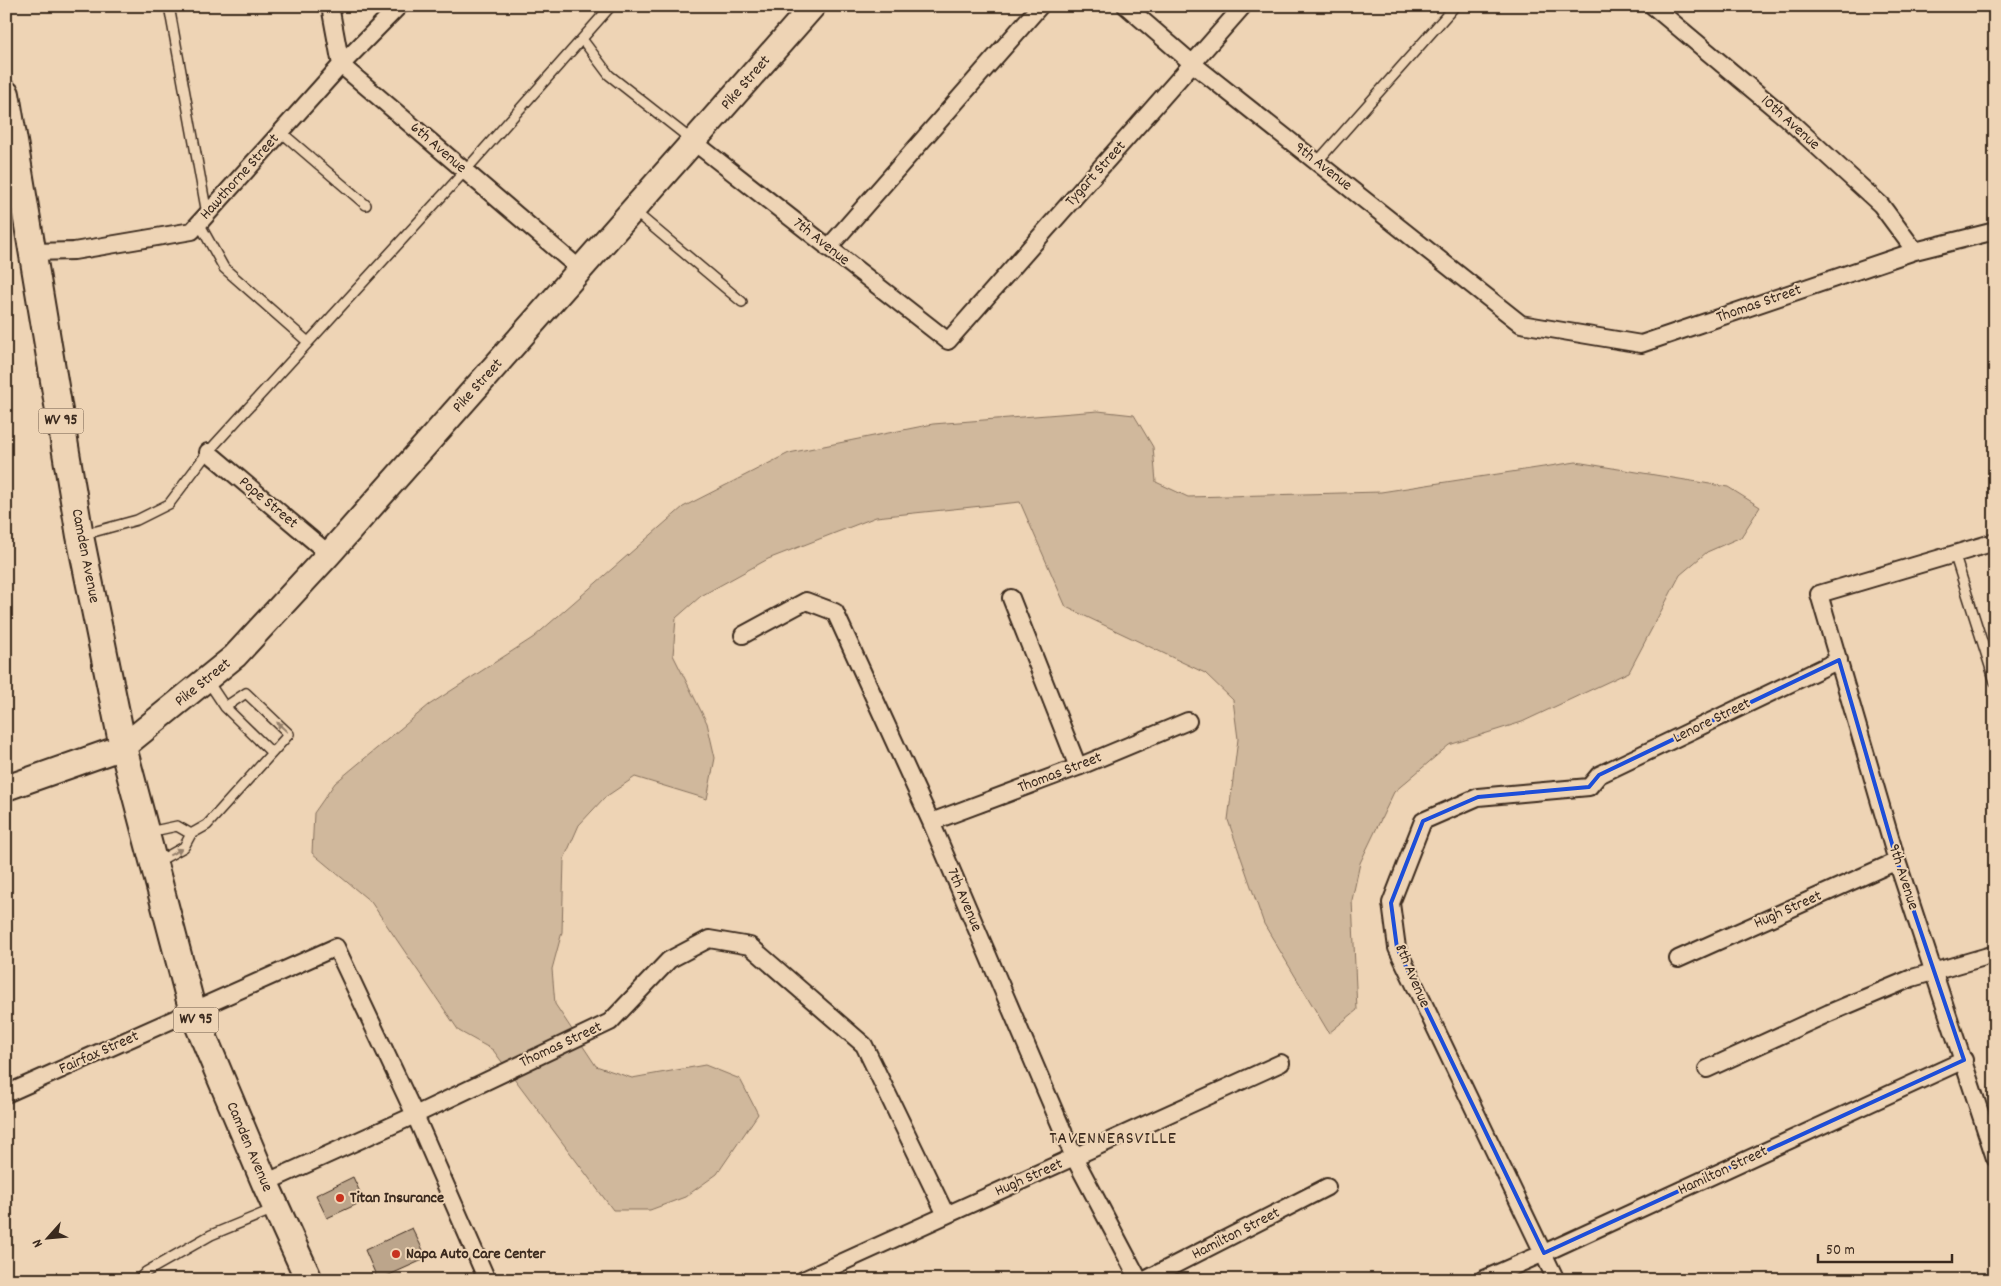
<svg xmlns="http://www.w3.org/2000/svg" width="2001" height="1286" font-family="Dekko,sans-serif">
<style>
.green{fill:#d0b89c;stroke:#86715d}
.building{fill:#bca58b;stroke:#3b2a1e}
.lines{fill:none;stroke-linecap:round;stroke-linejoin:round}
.lane-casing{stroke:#3b2a1e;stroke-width:12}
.street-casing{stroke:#3b2a1e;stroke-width:20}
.secondary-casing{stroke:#3b2a1e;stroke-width:28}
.primary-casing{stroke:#3b2a1e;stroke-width:30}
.lane{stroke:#eed4b5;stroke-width:9}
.street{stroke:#eed4b5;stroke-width:16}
.secondary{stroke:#eed4b5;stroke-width:24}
.primary{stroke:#eed4b5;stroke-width:26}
.oneway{fill:#947f6a}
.marked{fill:none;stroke:#1d4ed8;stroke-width:4;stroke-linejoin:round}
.poi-dot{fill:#c8321e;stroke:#eed4b5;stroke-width:2}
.labels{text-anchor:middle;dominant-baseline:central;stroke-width:4;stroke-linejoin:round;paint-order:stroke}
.shield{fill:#eed4b5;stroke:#715d4b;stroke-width:1}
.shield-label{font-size:15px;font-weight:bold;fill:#3b2a1e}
.street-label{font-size:16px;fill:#3b2a1e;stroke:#eed4b5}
.poi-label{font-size:16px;font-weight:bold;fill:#3b2a1e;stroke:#eed4b5;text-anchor:start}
.neighbourhood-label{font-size:18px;letter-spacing:1px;fill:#3b2a1e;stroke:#eed4b5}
</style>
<rect width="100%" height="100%" fill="#eed4b5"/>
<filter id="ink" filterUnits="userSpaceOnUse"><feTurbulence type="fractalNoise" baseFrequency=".02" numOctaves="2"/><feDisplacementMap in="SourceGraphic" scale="10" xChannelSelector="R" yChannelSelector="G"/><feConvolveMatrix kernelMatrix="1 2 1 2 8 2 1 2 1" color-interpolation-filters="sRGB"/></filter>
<g filter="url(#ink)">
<!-- green -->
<path class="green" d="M1098 411 1134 415 1153 447 1156 482 1188 497 1381 492 1576 462 1728 487 1760 507 1741 537 1707 552 1680 575 1629 672 1522 722 1449 745 1394 792 1360 863 1352 900 1357 1010 1329 1033 1264 924 1228 820 1238 739 1233 700 1205 673 1066 607 1020 502 876 517 768 559 701 596 676 618 673 655 707 723 715 758 707 799 635 777 604 798 579 825 564 859 562 932 552 969 555 1004 596 1066 632 1078 705 1065 740 1079 758 1114 717 1174 685 1197 650 1210H613L493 1050 459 1031 371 902 312 853 314 813 335 783 429 705 534 637 683 507 789 453 933 424Z"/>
<!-- building -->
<path class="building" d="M353 1177 364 1201 327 1218 316 1195Z
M412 1228 427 1258 378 1280 365 1250Z"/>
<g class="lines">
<defs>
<path id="lane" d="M169 6 207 214
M582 39 609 75 693 141
M281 132 366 205
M1317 162 1455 6
M634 211 742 302
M199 223 224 268 308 342
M82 535 137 520 169 504 208 452 465 171 611 6
M1954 553 1995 682
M207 680 225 707 272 753 289 734 246 693 225 707
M149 832 177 826 191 834
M157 862 184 847 191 834 207 825 272 753
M138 1280 146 1272 211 1235 274 1209"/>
<path id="street" d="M330 6 341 65 581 270
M1126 6 1193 64 1521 324 1641 344 1915 251 1995 231
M1653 6 1784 116 1881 205 1915 251
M694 142 948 341 1243 6
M828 248 1040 6
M33 252 74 251 192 231 341 65 399 6
M208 452 329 554
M1995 542 1819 594 1897 861 1995 1158
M1011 598 1078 767
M743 635 806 601 835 612 931 822 1074 1157 1139 1280
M931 822 1078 767 1188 721
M1678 959 1897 861
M1707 1069 1829 1013 1912 978 1995 954
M6 1094 336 947 415 1115 487 1280
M265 1183 415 1115 610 1022 669 960 709 939 750 946 864 1045 946 1215
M803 1280 1281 1063
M1145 1280 1327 1187
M1482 1280 1544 1253 1964 1060
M1556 1280 1397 948 1391 903 1423 821 1478 797 1589 787 1599 775 1839 660"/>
<path id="secondary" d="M6 788 123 747 235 656 329 554 813 6"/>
<path id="primary" d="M6 94 80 536 123 747 193 1012 265 1183 309 1280"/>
</defs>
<!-- lane casing -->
<use href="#lane" class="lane-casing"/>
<!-- street casing -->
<use href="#street" class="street-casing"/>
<!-- secondary casing -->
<use href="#secondary" class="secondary-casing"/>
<!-- primary casing -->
<use href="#primary" class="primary-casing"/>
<!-- lane -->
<use href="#lane" class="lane"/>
<!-- street -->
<use href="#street" class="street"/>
<!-- secondary -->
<use href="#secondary" class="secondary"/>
<!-- primary -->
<use href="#primary" class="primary"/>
</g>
<!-- one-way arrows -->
<defs><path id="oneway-solid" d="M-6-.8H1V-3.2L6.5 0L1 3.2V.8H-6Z" transform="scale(1.25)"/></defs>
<g class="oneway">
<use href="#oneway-solid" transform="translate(282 727) rotate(-137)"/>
<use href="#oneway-solid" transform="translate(176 852) rotate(-27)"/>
</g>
</g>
<!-- marked area -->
<path class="marked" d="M1839 660 1897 861 1964 1060 1544 1253 1397 948 1391 903 1423 821 1478 797 1589 787 1599 775Z"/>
<!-- markers -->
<g class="poi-dot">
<circle cx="340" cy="1198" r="5"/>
<circle cx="396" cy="1254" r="5"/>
</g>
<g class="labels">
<!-- shield labels -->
<g class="shield">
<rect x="38.5" y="408.5" width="45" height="25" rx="4"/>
<rect x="173.5" y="1007.5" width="45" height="25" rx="4"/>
</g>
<g class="shield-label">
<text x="61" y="421">WV 95</text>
<text x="196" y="1020">WV 95</text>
</g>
<!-- street labels -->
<g class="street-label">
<text transform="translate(746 83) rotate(-49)">Pike Street</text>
<text transform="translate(1790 123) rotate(42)">10th Avenue</text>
<text transform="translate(438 148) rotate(41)">6th Avenue</text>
<text transform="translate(1323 167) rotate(38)">9th Avenue</text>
<text transform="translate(1096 174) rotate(-48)">Tygart Street</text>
<text transform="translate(240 177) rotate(-48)">Hawthorne Street</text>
<text transform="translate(821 242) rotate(38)">7th Avenue</text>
<text transform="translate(1759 304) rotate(-19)">Thomas Street</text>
<text transform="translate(478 386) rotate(-48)">Pike Street</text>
<text transform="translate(268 503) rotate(40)">Pope Street</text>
<text transform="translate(85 556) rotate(79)">Camden Avenue</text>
<text transform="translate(203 683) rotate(-39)">Pike Street</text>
<text transform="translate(1712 721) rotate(-26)">Lenore Street</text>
<text transform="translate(1060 773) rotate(-21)">Thomas Street</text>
<text transform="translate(1903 877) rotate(72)">9th Avenue</text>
<text transform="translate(964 900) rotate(67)">7th Avenue</text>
<text transform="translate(1788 910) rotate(-24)">Hugh Street</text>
<text transform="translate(1412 976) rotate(67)">8th Avenue</text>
<text transform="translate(561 1045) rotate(-25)">Thomas Street</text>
<text transform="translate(99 1053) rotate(-24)">Fairfax Street</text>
<text transform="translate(249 1147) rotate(67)">Camden Avenue</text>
<text transform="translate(1723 1171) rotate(-25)">Hamilton Street</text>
<text transform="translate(1029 1178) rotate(-24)">Hugh Street</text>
<text transform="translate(1236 1234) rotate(-27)">Hamilton Street</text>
</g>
<!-- poi labels -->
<g class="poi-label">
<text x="350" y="1198">Titan Insurance</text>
<text x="406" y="1254">Napa Auto Care Center</text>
</g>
<!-- neighbourhood labels -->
<g class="neighbourhood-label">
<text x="1113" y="1139">TAVENNERSVILLE</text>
</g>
</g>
<!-- margin -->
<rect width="2001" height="1286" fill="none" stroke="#eed4b5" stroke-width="25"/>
<rect x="12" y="12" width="1976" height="1261" fill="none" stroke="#3b2a1e" stroke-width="2" filter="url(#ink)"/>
<!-- north arrow -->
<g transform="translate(48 1238) rotate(243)" stroke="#eed4b5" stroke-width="4" paint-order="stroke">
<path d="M0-4L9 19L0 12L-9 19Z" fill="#3b2a1e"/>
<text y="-8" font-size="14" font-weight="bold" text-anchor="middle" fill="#3b2a1e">N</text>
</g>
<!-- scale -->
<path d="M1818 1254v8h134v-8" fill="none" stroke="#3b2a1e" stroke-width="2.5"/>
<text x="1826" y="1254" font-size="15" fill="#3b2a1e" stroke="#eed4b5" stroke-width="4" paint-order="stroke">50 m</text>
</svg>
